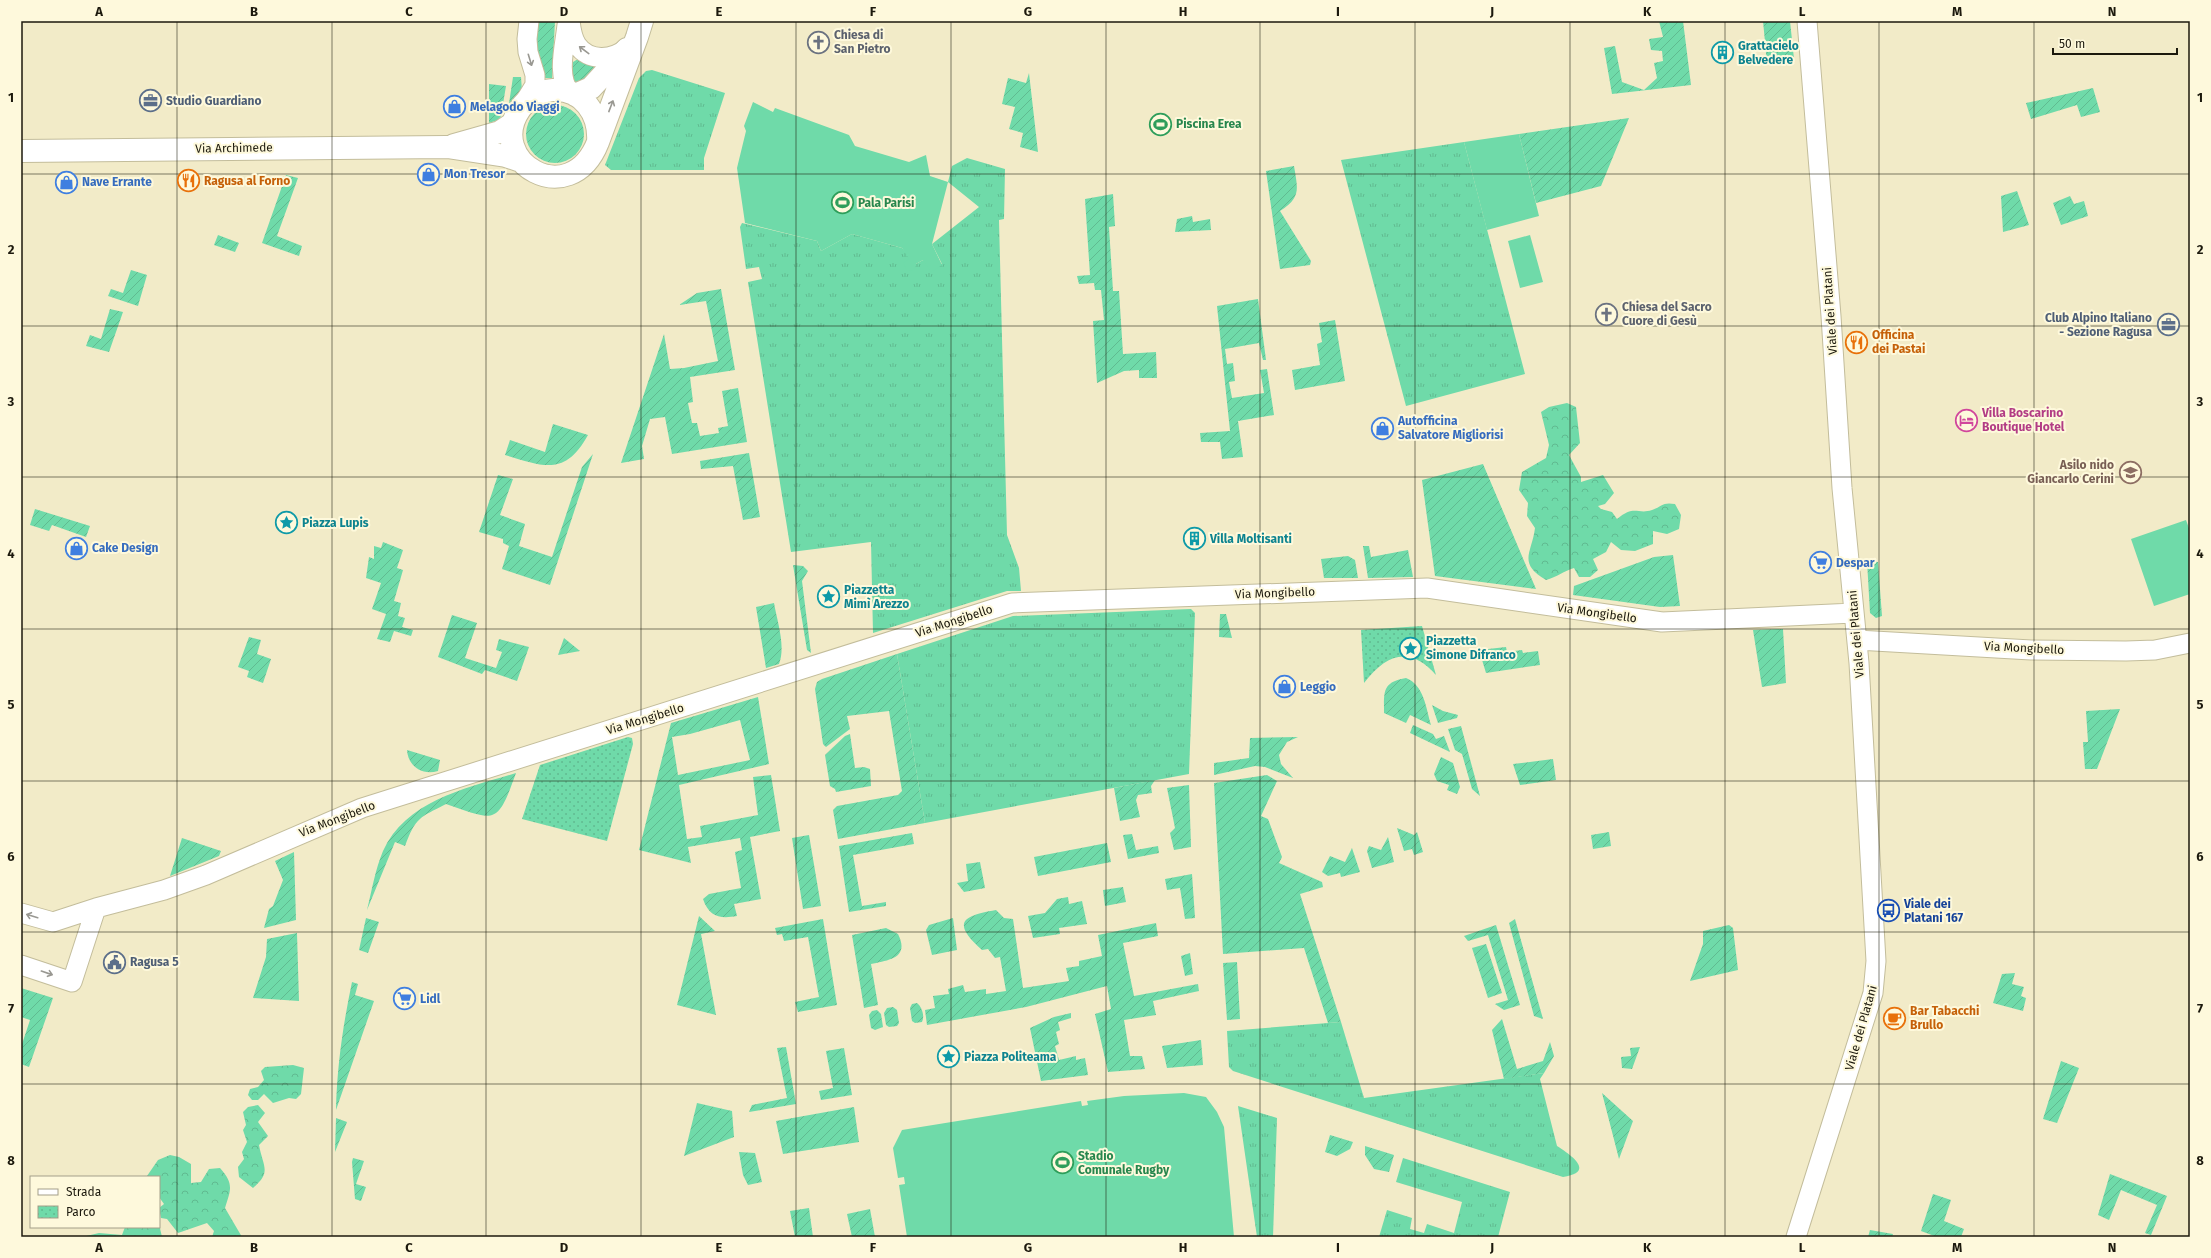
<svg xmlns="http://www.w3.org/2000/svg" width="2211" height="1258" font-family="'Fira Sans',sans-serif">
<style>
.grass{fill:url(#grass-tufts)}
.forest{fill:url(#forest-crowns)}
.park{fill:url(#park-dots)}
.garden{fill:url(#garden-furrows);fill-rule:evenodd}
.pitch{fill:#6fdaa9}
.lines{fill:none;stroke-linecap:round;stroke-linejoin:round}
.minor-casing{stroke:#c3bd9b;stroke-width:21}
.major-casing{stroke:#c3bd9b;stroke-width:24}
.minor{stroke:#fff;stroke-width:19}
.major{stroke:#fff;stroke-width:22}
.oneway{stroke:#999892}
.grid{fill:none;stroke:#1c190d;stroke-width:1;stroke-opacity:0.55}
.labels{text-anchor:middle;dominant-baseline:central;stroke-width:4;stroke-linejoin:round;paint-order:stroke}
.worship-label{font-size:12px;font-weight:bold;fill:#5b616d;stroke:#fef9dc;text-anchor:start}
.culture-label{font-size:12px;font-weight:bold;fill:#0d838f;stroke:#fef9dc;text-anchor:start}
.service-label{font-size:12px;font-weight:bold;fill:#4e5e75;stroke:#fef9dc;text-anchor:start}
.shop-label{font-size:12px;font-weight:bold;fill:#366cbe;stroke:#fef9dc;text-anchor:start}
.leisure-label{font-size:12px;font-weight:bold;fill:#27864d;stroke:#fef9dc;text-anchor:start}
.street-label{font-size:12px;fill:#1c190d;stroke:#fef9dc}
.food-label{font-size:12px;font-weight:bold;fill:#c56008;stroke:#fef9dc;text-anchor:start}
.hotel-label{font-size:12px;font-weight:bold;fill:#b23c85;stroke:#fef9dc;text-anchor:start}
.education-label{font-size:12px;font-weight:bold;fill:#785e54;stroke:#fef9dc;text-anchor:end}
.transit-label{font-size:12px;font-weight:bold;fill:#164399;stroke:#fef9dc;text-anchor:start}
.neatline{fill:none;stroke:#1c190d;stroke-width:1.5}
.grid-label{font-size:13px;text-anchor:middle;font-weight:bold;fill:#1c190d}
</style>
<defs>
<pattern id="grass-tufts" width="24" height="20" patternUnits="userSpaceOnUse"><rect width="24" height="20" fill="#6fdaa9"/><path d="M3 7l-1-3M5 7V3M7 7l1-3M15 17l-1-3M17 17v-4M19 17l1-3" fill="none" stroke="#60ba90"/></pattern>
<pattern id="forest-crowns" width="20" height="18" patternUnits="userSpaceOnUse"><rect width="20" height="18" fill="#6fdaa9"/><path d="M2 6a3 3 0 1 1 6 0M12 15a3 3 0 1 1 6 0" fill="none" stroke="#60ba90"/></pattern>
<pattern id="park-dots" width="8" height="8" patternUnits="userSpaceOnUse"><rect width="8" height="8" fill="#6fdaa9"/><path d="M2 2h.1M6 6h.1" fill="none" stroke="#60ba90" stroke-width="1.8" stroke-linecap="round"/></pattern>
<pattern id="garden-furrows" width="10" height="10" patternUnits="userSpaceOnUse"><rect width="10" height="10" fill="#6fdaa9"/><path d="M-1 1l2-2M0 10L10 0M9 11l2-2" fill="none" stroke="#60ba90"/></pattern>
</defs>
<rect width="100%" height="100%" fill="#f2ebc8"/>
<!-- grass -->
<path class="grass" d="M652 70 725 93 704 158V170H611L605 165 639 78 646 71Z
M1464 142 1525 374 1406 406 1341 160Z
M967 158 1005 169 1004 219 999 220 1007 535 1019 568 1021 591H1007L873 633 871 542 791 552 748 282 762 279 759 267 746 269 740 227 742 223 817 241 821 251 852 234 902 248 916 264 923 260 942 264 932 244 979 207 948 182 952 166Z
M1191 609 1195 613 1189 774 925 823 897 654 1013 616Z
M1341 1022 1364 1098 1544 1073 1540 1079 1557 1146C1571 1155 1596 1172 1563 1177L1233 1071 1229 1067 1227 1031Z
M1238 1106 1277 1118 1273 1237H1257Z
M1403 1158 1510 1192 1498 1237H1379L1387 1210 1412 1218 1410 1229 1424 1233 1427 1224 1454 1233 1462 1202 1396 1182Z"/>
<!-- forest -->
<path class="forest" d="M1567 403 1576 407 1580 443 1569 455 1581 477V482L1603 475 1614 493 1605 504 1598 506 1601 509 1612 512 1617 519C1635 504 1637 515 1652 510 1663 506 1662 502 1675 504L1681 515 1679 529 1667 534 1653 531V544L1635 551 1621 550 1611 542 1606 552 1593 559 1598 570 1590 577H1579L1574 568C1564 571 1557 577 1546 580 1517 563 1532 553 1535 528L1527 516 1528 503 1519 490 1522 472 1546 458 1549 445 1541 412 1549 407Z
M293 1065 304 1068 301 1094 296 1099 289 1098 273 1103 264 1094 258 1100H252L248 1095 250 1089 258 1087 264 1080 261 1071 265 1067Z
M258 1105 265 1113 258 1122 268 1136 259 1145C263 1167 272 1172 253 1188L239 1177 238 1167 244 1159 242 1152 247 1142 243 1130 246 1125 243 1112 248 1107Z
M170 1155 179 1157 191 1164V1183L201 1182 209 1169 220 1168C234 1184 231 1189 225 1208L242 1237H212L214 1231 207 1223 178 1233 167 1219 161 1218 159 1208 164 1204 159 1197V1177L147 1176 158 1160Z
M159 1224 162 1237H82L99 1233 122 1235 125 1227H159Z"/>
<!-- park -->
<path class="park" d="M1422 626 1436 675C1410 645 1386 654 1364 683L1361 630Z
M628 737 632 738 633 744 607 841 522 819 540 765Z"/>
<!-- garden -->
<path class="garden" d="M538 21H555L552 78H543L534 46Z
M1659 21H1683L1691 85 1612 94 1604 48 1615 46 1622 82 1644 90 1657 78 1654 63 1663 61 1662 51 1651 50 1649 39 1663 37Z
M1763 21H1790L1794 59 1767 63Z
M578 59 599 65 580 84 571 82 573 62Z
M1029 73 1038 152 1020 147 1023 133 1009 129 1015 107 1002 104 1008 78 1026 83Z
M513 77H521L522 91 508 110Z
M489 84 506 86 501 116 498 120 489 123Z
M2093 88 2100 112 2081 117 2077 105 2031 119 2026 103Z
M526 134a29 29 0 1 1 58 0a29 29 0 1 1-58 0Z
M1629 118 1601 186 1536 203 1519 134Z
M1294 166C1298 190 1301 197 1280 211L1311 261 1310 265 1280 269 1266 171Z
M286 175 298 178 277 236 302 246 299 256 262 243Z
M2017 191 2029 225 2003 232 2001 196Z
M1113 194 1115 226 1109 227 1113 291H1119L1123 354 1156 352 1157 378H1139V370L1124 371 1097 383 1093 321 1104 320 1101 290H1095L1094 283 1079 284 1077 276 1090 275 1085 199Z
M2070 196 2074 204 2084 201 2088 216 2061 225 2053 203Z
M1192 216 1193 222 1210 219 1211 230 1175 232 1177 219Z
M218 235 239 243 235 252 214 245Z
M131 270 147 275 138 306 108 296 111 289 123 293Z
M721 289 735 370 690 377 693 402 688 403 692 423H697L700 436 719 433 718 428 728 426 722 391 738 388 747 442 672 454 665 417 650 419 642 446 644 459 621 463 664 334 670 369 684 368 718 361 706 301 679 305 697 293Z
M1258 299 1266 360H1263L1259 343 1225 349 1227 364 1233 363 1235 381 1229 382 1232 398 1264 393 1260 370 1267 369 1274 415 1238 421 1243 457 1222 459 1220 442H1201L1200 433 1230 431 1217 306Z
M110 309 123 312 109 352 86 346 90 335 101 339Z
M1335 320 1345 381 1295 390 1292 370 1320 365 1317 344 1322 342 1319 323Z
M553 424 588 435C565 477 543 466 505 455L510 440 545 452Z
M749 453 760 517 743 520 733 466 701 469 700 461Z
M593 454 550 585 502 569 509 546 503 543V539L479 532 498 475 513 479 500 515 525 524 519 546 552 557 582 467Z
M1483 464 1536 589 1435 576 1422 480Z
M35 509 90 526 86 537 52 525 49 531 30 525Z
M383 542 403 550 397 568 403 570 394 601 401 603 398 616 405 618 402 627 413 630 411 636 394 631 390 642 377 639 386 614 372 609 381 583 366 578 369 557 374 559V546L381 548Z
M1363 546H1369L1371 557 1408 550 1413 577 1368 578Z
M1673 555 1680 606 1660 607 1573 595 1574 586 1654 557Z
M1348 556 1355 560 1358 578H1324L1321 559Z
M1867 561 1878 562 1882 616 1876 618 1870 613Z
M793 565 803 566 808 571 802 581 811 653 807 650Z
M774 603C777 621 786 646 779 664L766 668 756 607Z
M1220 614H1226L1232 638 1219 637Z
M452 615 477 623 465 658 496 668 502 652 496 650 499 639 529 647 517 681 485 670 482 674 438 657Z
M1783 629 1786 683 1762 687 1753 630Z
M249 637 261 640 257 654 271 659 263 683 247 677 249 671 238 667Z
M564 638 580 651 558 655Z
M1506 647 1507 652 1522 650 1523 653 1538 651 1540 665 1486 673 1479 650Z
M897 654 925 823 838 839 833 810 837 806 898 795 902 791 889 711 847 716 850 729 826 747 823 744 815 689 817 682 822 679Z
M1406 678C1424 685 1426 708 1431 725L1410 715 1406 723 1384 713C1384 692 1382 682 1406 678Z
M758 697 769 764 679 785 687 839 702 837 700 826 758 815 753 777 771 775 780 831 750 837 761 899 734 904 737 916C720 919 709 917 703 899L709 894 741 888 735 852 742 850 740 838 688 847 691 863 639 850 671 723ZM740 720 750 760 678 775 672 737 690 734Z
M1432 705 1443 711 1458 715 1457 718 1438 723Z
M2120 709 2097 769H2085L2083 742H2088L2086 711Z
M1413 725 1433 734 1436 739 1444 736 1450 752 1410 733Z
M1461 726 1480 796 1472 789 1462 754 1455 750 1448 729Z
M850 734 855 768 864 767 870 769 871 786 836 792 835 789 830 786 825 755 845 736Z
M1298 737 1287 742 1279 755 1281 764 1293 778 1265 767 1255 766 1214 775V763L1249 758 1250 738Z
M407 750 440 760 438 771C422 776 408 766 407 750Z
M1441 757 1453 763 1460 787 1457 794 1447 790 1449 785 1437 781 1434 774Z
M1553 759 1556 780 1520 785 1513 764Z
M516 773C497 826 496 821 446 804 419 818 416 817 405 846L395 842 367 910C372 890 375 870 383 851 406 800 468 788 516 773Z
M1267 775 1277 781 1261 816 1268 819 1282 857 1279 863 1322 882 1323 887 1300 894 1341 1022 1328 1023 1304 948 1223 954 1214 783Z
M1155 780 1151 786 1152 793 1138 795 1136 800 1140 817 1120 821 1114 788Z
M1189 785 1191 847 1174 850 1170 833 1175 828 1167 788Z
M1397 828 1414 835 1417 832 1423 852 1414 855 1412 849 1404 851Z
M1609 832 1611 846 1593 849 1591 835Z
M912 833 914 844 853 855 862 906 886 902V906L849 912 839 846Z
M1132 834 1136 850 1158 846 1159 853 1128 859 1123 835Z
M809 835 821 906 803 909 792 838Z
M1388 837 1394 862 1372 868 1367 851 1369 846 1381 850Z
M182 838 221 851 219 856 170 876Z
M1107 843 1111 862 1038 876 1034 857Z
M1352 848 1360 872 1341 877 1340 873 1328 876 1322 872 1330 856 1345 862Z
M294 852 296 920 264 928 269 909 273 906 283 880 275 861Z
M980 862 985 888 964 892 957 883 968 881 966 864Z
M1192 874 1195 918 1185 919 1180 888 1167 890 1165 879Z
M1123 887 1126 902 1105 906 1103 890Z
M1068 897 1069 904 1082 901 1087 924 1059 928 1060 934 1033 938 1028 916 1045 913 1057 899Z
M996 910 1004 918 1013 919 1023 988 1069 981 1066 968 1079 966V961L1102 956 1098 935 1156 923 1158 936 1123 943 1134 996 1198 984 1199 991 1153 1001 1156 1015 1124 1020 1130 1056H1142L1145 1069 1108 1072 1095 1014 1111 1009 1107 986 1026 1007 927 1025 925 1010 935 1008 933 996 949 994 948 989 963 985 965 992 986 989V994L1006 991 1000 957 995 958 988 949 982 950C952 923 961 916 996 910Z
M699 916 715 931 701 934 716 1015 677 1005Z
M366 918 379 922 368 953 359 950Z
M953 918 957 950 932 955 926 930 929 925Z
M823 919 837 1005 798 1012 795 1002 819 997 808 937 784 941 782 934 777 935 775 928Z
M1515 919 1543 1019 1534 1016 1509 923Z
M1496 925 1520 1005 1504 1010 1495 1004 1508 1000 1488 935 1468 941 1464 936Z
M1729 925 1733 928 1738 970 1690 981 1703 944V931Z
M886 928 898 934C910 958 889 960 871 964L878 1005 864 1008 852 935Z
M297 933 299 1001 253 998 266 957 267 939Z
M1486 944 1502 993 1488 998 1472 948Z
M1190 953 1193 974 1185 976 1181 956Z
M1237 962 1240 1019 1227 1020 1223 963Z
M2015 973 2012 984 2024 987 2021 996 2026 998 2023 1011 1993 1003 2002 974Z
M352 982 358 984 355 995 374 1001 336 1110C337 1066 343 1025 352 982Z
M21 988 53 998 29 1067 21 1064V1047L30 1020 21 1017Z
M917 1003C922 1007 925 1016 922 1022L915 1023 912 1021 910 1008 912 1004Z
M893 1007 897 1010 899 1023 897 1026 889 1027 886 1025 884 1013 887 1008Z
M877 1010 881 1014 883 1027 875 1030 871 1028 869 1015 872 1011Z
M1071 1013V1018L1058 1022 1060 1030 1056 1032 1059 1044 1055 1046 1059 1060 1076 1056V1060L1085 1058 1088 1075 1041 1081 1030 1028 1054 1017Z
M1502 1019 1517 1069 1543 1061 1550 1042 1554 1056 1544 1073 1504 1079 1492 1030Z
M1201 1040 1203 1065 1167 1068 1162 1046Z
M786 1047 796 1104 749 1112 752 1105 787 1098 777 1048Z
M1640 1047 1632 1069 1622 1068 1621 1057 1631 1056 1630 1048Z
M844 1048 852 1095 821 1100 819 1091 833 1088 826 1051Z
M2061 1061 2079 1068 2057 1123 2043 1119Z
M1602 1093 1633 1121 1619 1159Z
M697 1103 732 1111 734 1137 684 1156Z
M854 1107 859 1142 783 1154 776 1121Z
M336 1118 347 1122 335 1152Z
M1330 1135 1353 1142 1350 1149 1337 1156 1325 1152Z
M1365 1146 1394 1155 1389 1172 1374 1169 1365 1155Z
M739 1152 755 1153 762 1182 748 1185 743 1175Z
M353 1158 364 1161 356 1184 366 1187 361 1201 355 1199 352 1162Z
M2110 1174 2167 1196 2151 1235 2145 1233 2157 1205 2121 1190 2109 1220 2098 1215Z
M1933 1194 1951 1200 1944 1221 1964 1229 1961 1237H1937L1921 1231Z
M809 1208 813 1237H795L790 1211Z
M870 1209 875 1237H852L847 1214Z
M1870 1230 1893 1234 1892 1237H1868Z"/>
<!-- pitch -->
<path class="pitch" d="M753 102 773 112 775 108 849 135 855 146 909 162 926 155 930 176 948 182 932 244 942 265 931 272 923 260 916 264 914 271 907 270 903 263 909 259 902 248 852 234 821 251 817 241 745 223 737 168 746 131 744 126Z
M1519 134 1539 216 1487 230 1464 142Z
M1530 235 1543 282 1520 288 1508 241Z
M2186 520 2190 531V594L2154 606 2131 539Z
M1184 1093 1206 1097 1217 1112 1224 1127 1234 1237H907L899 1185 905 1184 904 1177 898 1178 893 1148 902 1130 1081 1101 1082 1106 1088 1105 1087 1101 1124 1096Z"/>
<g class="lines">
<defs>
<path id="minor" d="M570 21C571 29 572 38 577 45 589 62 613 60 627 48
M567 25C565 45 556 76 570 93
M524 103 535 85V75L528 52 527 39 529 21
M1857 640 2031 650 2126 651 2155 650 2190 643
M21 913 53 922 96 908 164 890 206 875 362 808 1012 603 1427 588 1662 622 1854 613
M21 965 72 982 96 908
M1796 1237 1873 993 1876 961 1859 663 1842 488 1831 316 1807 21"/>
<path id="major" d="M575 95 591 88 627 49
M598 142C600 115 583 88 553 90 539 91 528 97 520 109 484 161 570 213 598 142L637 37 642 21
M454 145 500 132 512 124
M21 151 447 147 506 156 521 161"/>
</defs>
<!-- minor casing -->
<use href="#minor" class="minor-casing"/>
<!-- major casing -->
<use href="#major" class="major-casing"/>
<!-- minor -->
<use href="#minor" class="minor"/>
<!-- major -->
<use href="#major" class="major"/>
</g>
<!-- one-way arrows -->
<defs><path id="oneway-shaft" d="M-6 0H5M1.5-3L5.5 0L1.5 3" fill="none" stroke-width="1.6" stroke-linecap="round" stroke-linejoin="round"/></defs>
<g class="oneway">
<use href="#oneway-shaft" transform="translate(584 50) rotate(-143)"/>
<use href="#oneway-shaft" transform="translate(530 60) rotate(73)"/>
<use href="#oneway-shaft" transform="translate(611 106) rotate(-69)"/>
<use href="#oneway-shaft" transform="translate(32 916) rotate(-163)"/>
<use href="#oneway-shaft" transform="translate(47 973) rotate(19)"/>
</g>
<!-- grid -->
<path class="grid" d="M177 21V1237M332 21V1237M486 21V1237M641 21V1237M796 21V1237M951 21V1237M1106 21V1237M1260 21V1237M1415 21V1237M1570 21V1237M1725 21V1237M1879 21V1237M2034 21V1237M21 174H2190M21 326H2190M21 477H2190M21 629H2190M21 781H2190M21 932H2190M21 1084H2190"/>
<!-- icons -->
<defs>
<symbol id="church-ring" viewBox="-11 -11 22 22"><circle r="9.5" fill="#fef9dc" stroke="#6b7280" stroke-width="1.5"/><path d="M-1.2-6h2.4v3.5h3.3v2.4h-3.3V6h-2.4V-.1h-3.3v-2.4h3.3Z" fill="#6b7280"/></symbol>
<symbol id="building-ring" viewBox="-11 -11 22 22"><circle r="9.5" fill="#fef9dc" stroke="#0f9aa8" stroke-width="1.5"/><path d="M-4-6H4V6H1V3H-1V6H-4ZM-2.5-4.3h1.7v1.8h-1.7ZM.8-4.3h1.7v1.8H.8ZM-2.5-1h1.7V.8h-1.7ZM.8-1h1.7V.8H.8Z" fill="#0f9aa8"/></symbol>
<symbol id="office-ring" viewBox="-11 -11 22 22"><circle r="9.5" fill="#fef9dc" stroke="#5c6f8a" stroke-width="1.5"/><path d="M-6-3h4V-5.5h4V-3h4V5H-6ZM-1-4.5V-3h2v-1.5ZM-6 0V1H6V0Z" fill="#5c6f8a"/></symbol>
<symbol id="shop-ring" viewBox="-11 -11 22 22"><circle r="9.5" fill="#fef9dc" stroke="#3f7fe0" stroke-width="1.5"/><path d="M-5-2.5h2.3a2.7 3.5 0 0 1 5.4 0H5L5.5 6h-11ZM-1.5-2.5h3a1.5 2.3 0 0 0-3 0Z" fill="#3f7fe0"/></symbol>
<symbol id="stadium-ring" viewBox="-11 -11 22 22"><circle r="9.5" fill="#fef9dc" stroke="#2e9e5b" stroke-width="1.5"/><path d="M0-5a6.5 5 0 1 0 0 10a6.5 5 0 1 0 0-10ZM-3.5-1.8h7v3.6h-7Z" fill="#2e9e5b"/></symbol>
<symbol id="restaurant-ring" viewBox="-11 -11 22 22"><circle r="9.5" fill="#fef9dc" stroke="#e8710a" stroke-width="1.5"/><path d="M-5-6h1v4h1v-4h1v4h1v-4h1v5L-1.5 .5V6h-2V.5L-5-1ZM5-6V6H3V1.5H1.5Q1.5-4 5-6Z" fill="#e8710a"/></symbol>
<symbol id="hotel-ring" viewBox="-11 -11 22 22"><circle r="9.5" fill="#fef9dc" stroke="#d1479c" stroke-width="1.5"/><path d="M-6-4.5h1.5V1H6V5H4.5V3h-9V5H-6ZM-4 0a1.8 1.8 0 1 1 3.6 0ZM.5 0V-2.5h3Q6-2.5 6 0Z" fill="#d1479c"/></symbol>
<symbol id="school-ring" viewBox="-11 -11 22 22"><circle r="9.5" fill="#fef9dc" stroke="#8d6e63" stroke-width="1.5"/><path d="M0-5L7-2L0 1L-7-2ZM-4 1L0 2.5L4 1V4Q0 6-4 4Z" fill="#8d6e63"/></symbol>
<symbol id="sight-ring" viewBox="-11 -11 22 22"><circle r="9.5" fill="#fef9dc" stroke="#0f9aa8" stroke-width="1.5"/><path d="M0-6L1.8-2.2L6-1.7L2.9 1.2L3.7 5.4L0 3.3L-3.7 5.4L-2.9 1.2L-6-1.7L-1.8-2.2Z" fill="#0f9aa8"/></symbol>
<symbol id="supermarket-ring" viewBox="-11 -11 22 22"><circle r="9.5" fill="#fef9dc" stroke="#3f7fe0" stroke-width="1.5"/><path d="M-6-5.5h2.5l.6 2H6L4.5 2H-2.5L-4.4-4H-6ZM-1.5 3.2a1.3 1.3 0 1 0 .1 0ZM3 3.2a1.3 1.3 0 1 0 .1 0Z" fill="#3f7fe0"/></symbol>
<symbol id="bus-ring" viewBox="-11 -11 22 22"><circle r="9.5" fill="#fef9dc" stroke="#1a4fb4" stroke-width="1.5"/><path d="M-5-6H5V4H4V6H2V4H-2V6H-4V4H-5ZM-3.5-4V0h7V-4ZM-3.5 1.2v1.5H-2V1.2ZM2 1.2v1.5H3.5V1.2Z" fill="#1a4fb4"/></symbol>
<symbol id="civic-ring" viewBox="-11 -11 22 22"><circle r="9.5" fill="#fef9dc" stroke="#5c6f8a" stroke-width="1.5"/><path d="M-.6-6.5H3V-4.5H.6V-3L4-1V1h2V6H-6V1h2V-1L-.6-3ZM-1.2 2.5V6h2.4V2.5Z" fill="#5c6f8a"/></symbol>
<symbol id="cafe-ring" viewBox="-11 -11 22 22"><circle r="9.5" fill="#fef9dc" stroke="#e8710a" stroke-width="1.5"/><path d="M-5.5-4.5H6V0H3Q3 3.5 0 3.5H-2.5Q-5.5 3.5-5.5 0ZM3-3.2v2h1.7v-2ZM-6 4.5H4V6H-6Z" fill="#e8710a"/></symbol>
</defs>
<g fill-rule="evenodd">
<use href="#church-ring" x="806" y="30" width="25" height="25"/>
<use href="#building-ring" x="1710" y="40" width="25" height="25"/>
<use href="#office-ring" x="138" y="88" width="25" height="25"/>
<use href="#shop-ring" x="442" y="94" width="25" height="25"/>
<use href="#stadium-ring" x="1148" y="112" width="25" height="25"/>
<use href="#shop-ring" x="416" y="162" width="25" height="25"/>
<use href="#restaurant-ring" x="176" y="168" width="25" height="25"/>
<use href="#shop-ring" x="54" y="170" width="25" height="25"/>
<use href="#stadium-ring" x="830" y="190" width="25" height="25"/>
<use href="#church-ring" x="1594" y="302" width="25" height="25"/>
<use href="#office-ring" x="2156" y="312" width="25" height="25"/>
<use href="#restaurant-ring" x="1844" y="330" width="25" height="25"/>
<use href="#hotel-ring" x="1954" y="408" width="25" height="25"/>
<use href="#shop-ring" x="1370" y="416" width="25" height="25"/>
<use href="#school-ring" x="2118" y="460" width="25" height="25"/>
<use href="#sight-ring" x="274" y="510" width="25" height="25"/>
<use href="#building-ring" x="1182" y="526" width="25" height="25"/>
<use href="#shop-ring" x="64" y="536" width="25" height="25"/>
<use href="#supermarket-ring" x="1808" y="550" width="25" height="25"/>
<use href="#sight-ring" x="816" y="584" width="25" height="25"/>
<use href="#sight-ring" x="1398" y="636" width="25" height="25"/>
<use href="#shop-ring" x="1272" y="674" width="25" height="25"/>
<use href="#bus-ring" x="1876" y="898" width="25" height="25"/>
<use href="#civic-ring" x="102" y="950" width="25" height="25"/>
<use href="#supermarket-ring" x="392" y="986" width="25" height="25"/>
<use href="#cafe-ring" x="1882" y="1006" width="25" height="25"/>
<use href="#sight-ring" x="936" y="1044" width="25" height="25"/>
<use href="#stadium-ring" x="1050" y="1150" width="25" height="25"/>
</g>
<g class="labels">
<!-- worship labels -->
<g class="worship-label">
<text x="834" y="35">Chiesa di<tspan x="834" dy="14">San Pietro</tspan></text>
<text x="1622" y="307">Chiesa del Sacro<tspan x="1622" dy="14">Cuore di Gesù</tspan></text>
</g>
<!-- culture labels -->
<g class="culture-label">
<text x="1738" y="46">Grattacielo<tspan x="1738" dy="14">Belvedere</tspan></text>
<text x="302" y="523">Piazza Lupis</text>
<text x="1210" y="539">Villa Moltisanti</text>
<text x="844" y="590">Piazzetta<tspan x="844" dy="14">Mimì Arezzo</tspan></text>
<text x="1426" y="641">Piazzetta<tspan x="1426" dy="14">Simone Difranco</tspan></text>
<text x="964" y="1057">Piazza Politeama</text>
</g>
<!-- service labels -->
<g class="service-label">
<text x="166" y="101">Studio Guardiano</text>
<text x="2152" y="318" text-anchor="end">Club Alpino Italiano<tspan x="2152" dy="14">- Sezione Ragusa</tspan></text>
<text x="130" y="962">Ragusa 5</text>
</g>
<!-- shop labels -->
<g class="shop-label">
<text x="470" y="107">Melagodo Viaggi</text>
<text x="444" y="174">Mon Tresor</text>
<text x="82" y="182">Nave Errante</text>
<text x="1398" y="421">Autofficina<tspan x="1398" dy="14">Salvatore Migliorisi</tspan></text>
<text x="92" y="548">Cake Design</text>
<text x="1836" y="563">Despar</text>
<text x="1300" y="687">Leggio</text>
<text x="420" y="999">Lidl</text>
</g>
<!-- leisure labels -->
<g class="leisure-label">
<text x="1176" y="124">Piscina Erea</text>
<text x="858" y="203">Pala Parisi</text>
<text x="1078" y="1156">Stadio<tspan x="1078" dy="14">Comunale Rugby</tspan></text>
</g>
<!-- street labels -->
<g class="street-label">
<text transform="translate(234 148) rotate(-1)">Via Archimede</text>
<text transform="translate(1830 311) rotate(-94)">Viale dei Platani</text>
<text transform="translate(1275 593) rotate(-2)">Via Mongibello</text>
<text transform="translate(1597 613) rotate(8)">Via Mongibello</text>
<text transform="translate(954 621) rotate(-18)">Via Mongibello</text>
<text transform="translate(1856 634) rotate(-95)">Viale dei Platani</text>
<text transform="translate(2024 648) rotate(3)">Via Mongibello</text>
<text transform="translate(645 719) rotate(-17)">Via Mongibello</text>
<text transform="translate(337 819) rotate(-21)">Via Mongibello</text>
<text transform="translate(1861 1028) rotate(-74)">Viale dei Platani</text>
</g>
<!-- food labels -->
<g class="food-label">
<text x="204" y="181">Ragusa al Forno</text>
<text x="1872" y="335">Officina<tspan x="1872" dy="14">dei Pastai</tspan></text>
<text x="1910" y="1011">Bar Tabacchi<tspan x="1910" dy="14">Brullo</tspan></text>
</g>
<!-- hotel labels -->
<g class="hotel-label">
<text x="1982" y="413">Villa Boscarino<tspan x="1982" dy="14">Boutique Hotel</tspan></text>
</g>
<!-- education labels -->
<g class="education-label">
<text x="2114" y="465">Asilo nido<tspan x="2114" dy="14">Giancarlo Cerini</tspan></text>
</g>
<!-- transit labels -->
<g class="transit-label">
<text x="1904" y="904">Viale dei<tspan x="1904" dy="14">Platani 167</tspan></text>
</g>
</g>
<!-- border -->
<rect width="2211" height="1258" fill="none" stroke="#fef9dc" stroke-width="44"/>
<!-- legend -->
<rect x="30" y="1176" width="130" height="52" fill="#fef9dc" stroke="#a49f89"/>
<rect x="38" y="1189" width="20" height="6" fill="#ffffff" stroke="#a49f89"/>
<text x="66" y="1196" font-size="12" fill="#1c190d">Strada</text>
<rect x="38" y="1206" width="20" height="12" fill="url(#park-dots)" stroke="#a49f89"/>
<text x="66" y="1216" font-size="12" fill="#1c190d">Parco</text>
<!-- scale -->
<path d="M2053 48v6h124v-6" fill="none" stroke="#1c190d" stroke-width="2"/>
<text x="2059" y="48" font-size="12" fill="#1c190d" stroke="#fef9dc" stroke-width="3" paint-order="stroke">50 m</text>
<rect x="22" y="22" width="2167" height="1214" class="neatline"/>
<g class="grid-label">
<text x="99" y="16">A</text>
<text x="254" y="16">B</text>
<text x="409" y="16">C</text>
<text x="564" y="16">D</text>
<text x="719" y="16">E</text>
<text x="873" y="16">F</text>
<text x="1028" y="16">G</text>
<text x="1183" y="16">H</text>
<text x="1338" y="16">I</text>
<text x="1492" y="16">J</text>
<text x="1647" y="16">K</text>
<text x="1802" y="16">L</text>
<text x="1957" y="16">M</text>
<text x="2112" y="16">N</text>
<text x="11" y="102">1</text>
<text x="2200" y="102">1</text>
<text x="11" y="254">2</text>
<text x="2200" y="254">2</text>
<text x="11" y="406">3</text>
<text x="2200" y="406">3</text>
<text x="11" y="558">4</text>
<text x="2200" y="558">4</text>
<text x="11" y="709">5</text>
<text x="2200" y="709">5</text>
<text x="11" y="861">6</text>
<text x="2200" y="861">6</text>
<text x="11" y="1013">7</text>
<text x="2200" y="1013">7</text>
<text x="11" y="1165">8</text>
<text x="2200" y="1165">8</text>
<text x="99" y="1252">A</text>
<text x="254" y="1252">B</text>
<text x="409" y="1252">C</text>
<text x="564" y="1252">D</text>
<text x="719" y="1252">E</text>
<text x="873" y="1252">F</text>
<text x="1028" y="1252">G</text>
<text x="1183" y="1252">H</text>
<text x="1338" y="1252">I</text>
<text x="1492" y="1252">J</text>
<text x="1647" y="1252">K</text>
<text x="1802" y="1252">L</text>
<text x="1957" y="1252">M</text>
<text x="2112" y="1252">N</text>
</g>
</svg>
